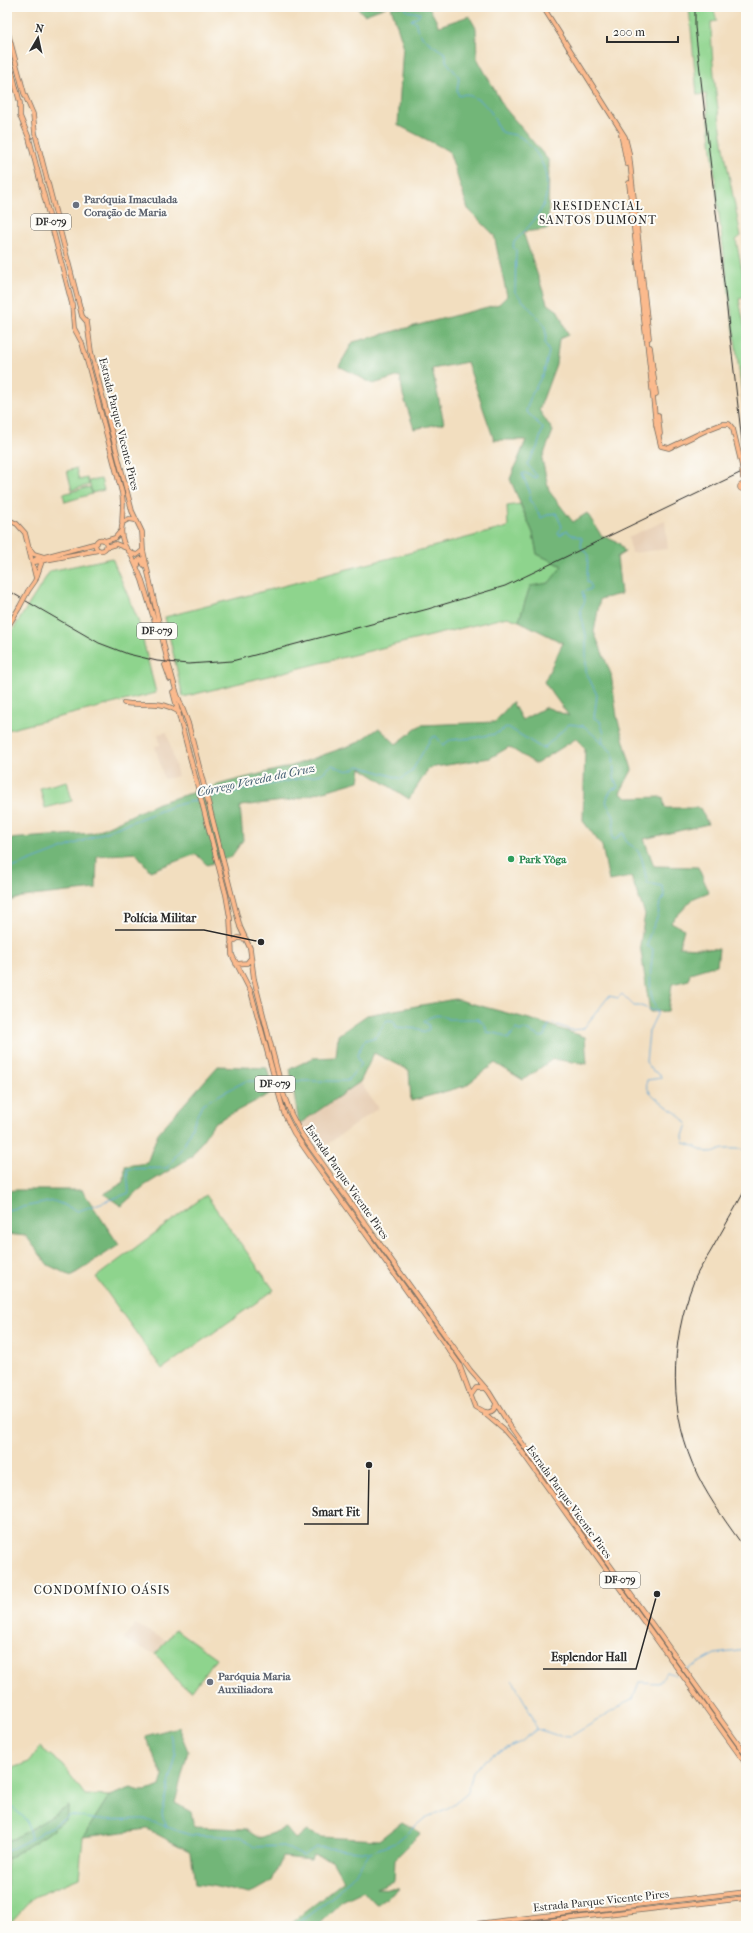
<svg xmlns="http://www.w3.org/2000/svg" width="753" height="1933" font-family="'IM FELL French Canon',serif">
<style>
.built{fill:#e7cfb6}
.green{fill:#8ed48d;stroke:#5c805c}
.forest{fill:#72b678;stroke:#4e7052}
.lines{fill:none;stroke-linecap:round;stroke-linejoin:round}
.stream{stroke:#61a6d7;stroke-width:1}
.major-casing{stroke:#716a5f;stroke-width:5.5}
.major{stroke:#fbba8d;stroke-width:4}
.rail{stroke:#2b2b2b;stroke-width:1}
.major-bridge-casing{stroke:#716a5f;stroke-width:5.5;stroke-linecap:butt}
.major-bridge{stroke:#fbba8d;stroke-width:4}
.worship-dot{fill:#6b7280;stroke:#fdfcf7;stroke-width:1.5}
.leisure-dot{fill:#2e9e5b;stroke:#fdfcf7;stroke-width:1.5}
.labels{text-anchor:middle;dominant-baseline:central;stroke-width:4;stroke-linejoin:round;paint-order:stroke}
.shield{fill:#fdfcf7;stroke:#6a6a68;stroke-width:1}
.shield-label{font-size:10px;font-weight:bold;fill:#2b2b2b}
.worship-label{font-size:11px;font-weight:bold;fill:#5b616d;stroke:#fdfcf7;text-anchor:start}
.street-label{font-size:11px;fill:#2b2b2b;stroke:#fdfcf7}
.leisure-label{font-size:11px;font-weight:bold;fill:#27864d;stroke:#fdfcf7;text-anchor:start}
.neighbourhood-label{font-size:12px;letter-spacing:1px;fill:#2b2b2b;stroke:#fdfcf7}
.water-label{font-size:12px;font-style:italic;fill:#415c70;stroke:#fdfcf7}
.leader{fill:none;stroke:#2b2b2b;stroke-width:1.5}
.callout-dot{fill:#2b2b2b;stroke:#fdfcf7;stroke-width:1.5}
.callout-label{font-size:12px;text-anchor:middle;font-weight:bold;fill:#2b2b2b;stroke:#fdfcf7;stroke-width:4;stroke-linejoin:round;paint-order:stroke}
</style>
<rect width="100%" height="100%" fill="#fdfcf7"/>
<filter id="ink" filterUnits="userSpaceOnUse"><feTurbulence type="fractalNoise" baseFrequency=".025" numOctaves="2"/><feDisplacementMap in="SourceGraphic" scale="8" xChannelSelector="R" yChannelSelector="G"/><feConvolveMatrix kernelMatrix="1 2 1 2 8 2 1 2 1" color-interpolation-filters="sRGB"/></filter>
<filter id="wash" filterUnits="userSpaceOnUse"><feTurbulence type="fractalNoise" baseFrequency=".012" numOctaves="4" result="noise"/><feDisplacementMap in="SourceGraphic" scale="16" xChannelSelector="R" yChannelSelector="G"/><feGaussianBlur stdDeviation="0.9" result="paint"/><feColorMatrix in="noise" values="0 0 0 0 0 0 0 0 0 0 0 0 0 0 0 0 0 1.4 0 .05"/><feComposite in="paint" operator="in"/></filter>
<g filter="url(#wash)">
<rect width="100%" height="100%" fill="#f2debf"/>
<!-- built -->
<path class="built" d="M665 521 668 549 632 553 628 537Z
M167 732 178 776 164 779 155 746 160 745 158 734Z
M360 1082 378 1108 318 1151 299 1124Z
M135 1624 166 1640 155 1654 123 1640Z"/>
<!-- green -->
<path class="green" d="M689 7H713L717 21 711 22C712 94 727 166 741 236L736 240 746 290V297L739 299 746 334V424L720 224 706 94 697 95Z
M76 468 79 480 87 478 89 485 72 490 67 471Z
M101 479 104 490 92 493 89 481Z
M90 487 92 494 65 502 63 494Z
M520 504 533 533 537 554 563 566 549 583 530 587 519 621 507 617 183 697 165 617 508 527 507 506Z
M112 558 138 620 156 693 7 730V639L50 571Z
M67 781 72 801 45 808 40 788Z
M206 1195 274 1290 162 1369 96 1277Z
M175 1629 216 1658 192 1691 181 1685 156 1654Z
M40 1747 63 1765 85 1795 109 1796 83 1837 79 1878 34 1897 7 1926V1859L46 1835 65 1820 69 1807 14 1839 7 1840V1770L29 1762Z"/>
<!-- forest -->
<path class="forest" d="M357 7H386L364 15Z
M391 7H429L439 26 469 16 476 28 477 58 504 107 549 161 548 229 523 232 547 303 558 311 568 335 559 339 556 364 539 410 553 431 542 459 549 491 573 522 587 513 601 535 619 543 625 552 617 557 621 594 600 599 594 632 611 674 617 717 632 770 620 793 627 798 663 797 665 808H700L708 824 644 839 654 866 698 867 709 892 694 898 671 922 684 929 679 947 719 949 717 965 690 973 689 980 672 984 668 1011 650 1012 640 945 645 914 631 877 609 881 602 846 583 821 585 749 577 738 536 764 509 747 490 758 429 768 409 799 361 768 359 781 293 800 240 806 243 840 231 857 207 865 196 854 150 871 136 853 97 856 96 889 22 897 7 902V839L93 833 158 803 228 782 292 766 357 743 379 728 396 744 421 725 495 722 512 702 522 720 546 707 569 716 544 682 563 643 519 621 530 586 549 583 562 566 537 554 533 533 510 479 526 440H494L467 362 432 369 444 423 414 429 403 395 400 376 373 384 339 366 353 342 499 304 507 296 494 235 468 209 449 151 398 125 403 44Z
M455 999 533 1020 585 1037 587 1064 553 1059 523 1080 495 1063 465 1086 411 1101 409 1070 374 1053 360 1082 299 1124 290 1069 313 1058 336 1057 338 1035 367 1015Z
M218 1066 267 1068 273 1092 214 1123 191 1157 144 1186 121 1206 104 1194 124 1182 125 1166 147 1163 158 1133Z
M15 1190H82L119 1245 71 1276 48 1265 26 1236 7 1234V1191Z
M178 1727 188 1751 175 1803 191 1812 194 1827 245 1829 259 1838 286 1828 295 1839 307 1831 321 1837 379 1840 402 1822 421 1833 395 1859 394 1881 376 1888 400 1889 376 1905 363 1891 342 1901 317 1926H287L344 1881 332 1860 313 1855 311 1860 283 1857 272 1881 249 1894 212 1886 195 1884 191 1852 147 1829 83 1837 109 1796 131 1788C142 1793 149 1791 160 1786L163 1776 145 1736Z
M69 1806 65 1820 46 1835 7 1859V1840L14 1839Z"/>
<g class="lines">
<!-- stream -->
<path class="stream" d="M405 7 407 11 420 13 418 16 411 20 416 22C415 36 436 47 446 54V61L459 77 457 91 459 96 466 94 481 101 491 112 500 131C507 135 516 133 523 139 543 155 553 181 543 206 537 219 524 232 514 242L513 247 516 250 515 292 544 324 546 333 545 343 549 352 544 372 531 396 526 411 543 428 537 448 527 464 537 476 536 478 525 473 522 474 530 492 529 500 534 505 541 518 550 514 556 513 561 524 562 527 558 533 560 535 567 530 570 534 582 538 581 547 588 555 587 581 591 585V589L582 592 585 601 580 610 586 635V672L597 695 594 718 600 721 604 734 602 738 603 743
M209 797 321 774 332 765C346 770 345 774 359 766L402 779 412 771 431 738 436 736 443 745 450 740 473 738 495 734 508 727 543 749 569 724 584 726 613 753 614 777 618 788 612 789C600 807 611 804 614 818 615 824 612 832 612 838L615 840 622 833 624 834C625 846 634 844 639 853 644 861 645 874 647 883L662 886 665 897 660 902 658 916 649 936 647 946 653 949C651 971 646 993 658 1012L649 1031 646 1062 653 1071 660 1074 661 1078 647 1080C641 1096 681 1111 687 1124L683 1136 684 1143C692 1144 705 1152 711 1153 716 1153 720 1149 724 1149 730 1149 740 1148 746 1151
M7 870 173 806 200 799
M271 1081H272
M282 1081H347L362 1063 359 1061 357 1054 365 1040 376 1037 387 1020 394 1021 396 1027 419 1029 424 1033 429 1029 428 1024 424 1022C430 1015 440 1013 448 1019H478L485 1025 487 1032 499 1034 508 1039 516 1029 520 1031 524 1029 541 1037 545 1036 548 1026 552 1023 571 1030 583 1029 609 996 618 998 622 994 634 1006H641L657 1012
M7 1210 54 1201 78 1211 129 1193 127 1169 167 1168 184 1145 202 1104 246 1081H268
M687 1669 715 1654 746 1650
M513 1680C520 1696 532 1711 537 1729
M7 1803 27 1820 31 1839
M166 1828 162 1814 176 1755 170 1734
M7 1851 31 1839 70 1815 97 1820 144 1819 190 1835 242 1837 254 1847 283 1846 303 1856 316 1847 369 1852
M295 1926 337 1893 355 1873 370 1852 395 1843 425 1818 448 1808 468 1792 473 1771 493 1754 521 1742 537 1729 556 1735 571 1736 633 1699 639 1682 659 1683 667 1672 676 1675"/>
</g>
</g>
<g filter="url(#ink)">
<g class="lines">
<defs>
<path id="major" d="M543 7 625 137 629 153 649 338
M7 29 24 93 33 114 35 133 79 304 82 316 87 322 91 352 132 511 142 532 143 550 137 555C123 553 119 533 123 522L129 519 135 520
M7 52 20 103V116L29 138 72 304 74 328 82 343 89 368 122 493 123 503 122 523
M621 134 627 164
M629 183 646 338
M647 341 656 425 661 446 669 448 709 429 722 424H729L733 429 742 466
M650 347 656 394
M658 415 660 434
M740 487a2 2 0 1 1 4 0a2 2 0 1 1-4 0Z
M7 519 17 524 25 533 36 578
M95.5 545a5.5 5.5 0 1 1 11 0a5.5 5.5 0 1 1-11 0Z
M105 541 115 538 121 531
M106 547 116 544 126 548
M29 548 34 554 44 557 97 543
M143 550 166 655 177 694 188 723 240 927 250 948 254 979 283 1093 291 1114 302 1135 470 1370 489 1392 510 1426 746 1755
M130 552 142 580 157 629
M40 557 35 560V562L99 550
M138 565V561L141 559 144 565
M28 591 35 581 42 561
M7 628 19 608
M165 665 170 679
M173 692 226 895 230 918 232 955 251 992 284 1113 294 1133 310 1156 459 1364 475 1407C483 1412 494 1417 496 1403
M124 703C145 707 157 698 179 712
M231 943 238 938 246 939
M236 964 247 963 251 958
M471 1395 476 1388H485
M484 1413 504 1430 517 1445 746 1764
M458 1926 746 1892
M504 1926 746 1898"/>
</defs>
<!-- major casing -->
<use href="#major" class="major-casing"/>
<!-- major -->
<use href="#major" class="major"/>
<!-- rail -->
<path class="rail" d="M695 7V27L746 477
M7 590 99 643 128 654 157 661 188 664 232 661 428 609 505 586 746 470
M746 1188C735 1209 723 1229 712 1249 706 1260 698 1270 694 1281 669 1344 668 1415 698 1476 711 1502 729 1526 746 1550"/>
<defs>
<path id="major-bridge" d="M742 466 743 479
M19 608 28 591"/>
</defs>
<!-- major-bridge casing -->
<use href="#major-bridge" class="major-bridge-casing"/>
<!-- major-bridge -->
<use href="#major-bridge" class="major-bridge"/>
</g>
</g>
<!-- markers -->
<g class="worship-dot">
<circle cx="76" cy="205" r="4"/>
<circle cx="210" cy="1682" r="4"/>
</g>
<circle class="leisure-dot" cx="511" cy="859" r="4"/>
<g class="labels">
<!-- shield labels -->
<g class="shield">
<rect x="31" y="214" width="40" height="16" rx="3"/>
<rect x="137" y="623" width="40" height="16" rx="3"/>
<rect x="255" y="1076" width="40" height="16" rx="3"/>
<rect x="600" y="1572" width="40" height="16" rx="3"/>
</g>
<g class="shield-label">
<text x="51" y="222">DF-079</text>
<text x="157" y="631">DF-079</text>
<text x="275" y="1084">DF-079</text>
<text x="620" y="1580">DF-079</text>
</g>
<!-- worship labels -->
<g class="worship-label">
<text x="84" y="199">Paróquia Imaculada<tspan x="84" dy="13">Coração de Maria</tspan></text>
<text x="218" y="1676">Paróquia Maria<tspan x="218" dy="13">Auxiliadora</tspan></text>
</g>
<!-- street labels -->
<g class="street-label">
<text transform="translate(119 424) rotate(76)">Estrada Parque Vicente Pires</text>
<text transform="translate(347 1182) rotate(55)">Estrada Parque Vicente Pires</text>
<text transform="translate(569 1502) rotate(54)">Estrada Parque Vicente Pires</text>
<text transform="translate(601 1901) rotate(-6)">Estrada Parque Vicente Pires</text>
</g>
<!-- leisure labels -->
<g class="leisure-label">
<text x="519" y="859">Park Yôga</text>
</g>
<!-- neighbourhood labels -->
<g class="neighbourhood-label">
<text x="598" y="206">RESIDENCIAL<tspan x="598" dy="14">SANTOS DUMONT</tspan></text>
<text x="102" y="1590">CONDOMÍNIO OÁSIS</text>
</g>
<!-- water labels -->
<g class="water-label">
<text transform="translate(256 780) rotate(-12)">Córrego Vereda da Cruz</text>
</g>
</g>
<!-- callouts -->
<path class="leader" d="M261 942L204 930H115M369 1465L368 1524H304M657 1594L636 1669H543"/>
<g class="callout-dot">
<circle cx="261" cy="942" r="4"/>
<circle cx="369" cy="1465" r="4"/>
<circle cx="657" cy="1594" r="4"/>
</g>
<g class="callout-label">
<text x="160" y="922">Polícia Militar</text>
<text x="336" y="1516">Smart Fit</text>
<text x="589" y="1661">Esplendor Hall</text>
</g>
<!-- margin -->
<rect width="753" height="1933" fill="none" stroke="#fdfcf7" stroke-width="24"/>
<!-- north arrow -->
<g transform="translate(38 38) rotate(9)" stroke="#fdfcf7" stroke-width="3" paint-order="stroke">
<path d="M0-3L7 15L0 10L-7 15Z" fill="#2b2b2b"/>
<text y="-6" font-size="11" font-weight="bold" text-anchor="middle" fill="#2b2b2b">N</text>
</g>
<!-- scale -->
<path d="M607 36v6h71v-6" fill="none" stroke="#2b2b2b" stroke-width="2"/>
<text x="613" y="36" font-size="12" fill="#2b2b2b" stroke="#fdfcf7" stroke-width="3" paint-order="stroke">200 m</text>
</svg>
